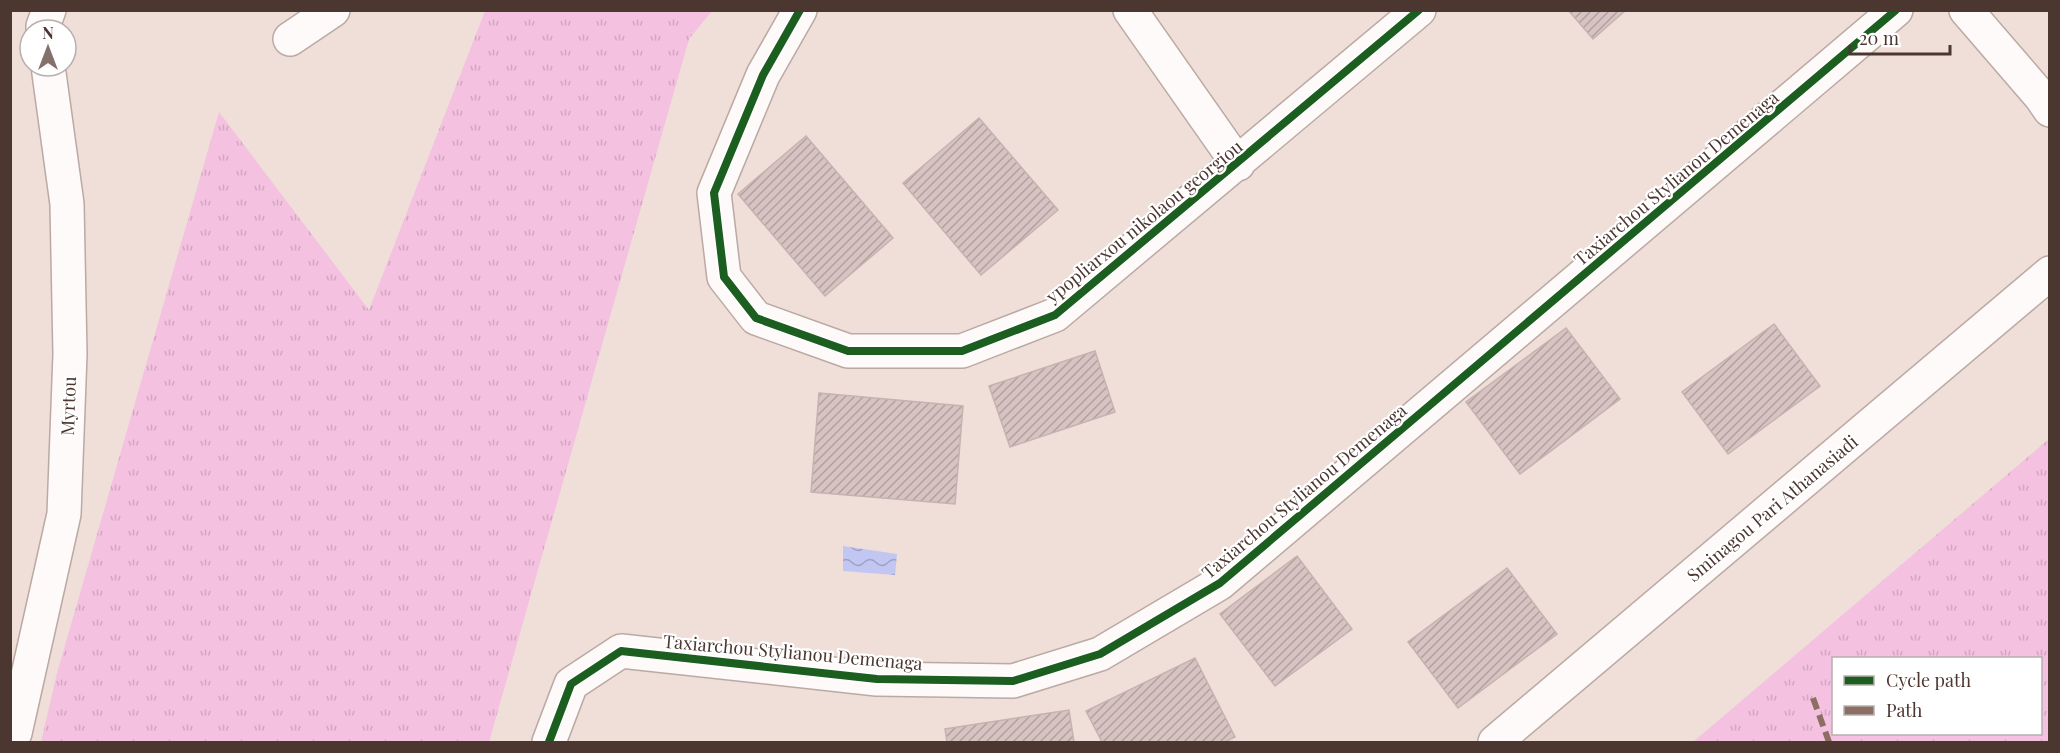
<svg xmlns="http://www.w3.org/2000/svg" width="2060" height="753" font-family="'Playfair Display',serif">
<style>
.grass{fill:url(#grass-tufts);fill-rule:evenodd}
.water{fill:url(#water-waves)}
.building{fill:url(#building-hatch);stroke:#c5b3b1;stroke-width:1.5}
.lines{fill:none;stroke-linecap:round;stroke-linejoin:round}
.minor-casing{stroke:#bba9a4;stroke-width:36}
.minor{stroke:#fdfaf9;stroke-width:33}
.quiet{stroke:#8d6e63;stroke-width:6;stroke-dasharray:12 6;stroke-linecap:butt}
.cycleway-casing{stroke:#fff;stroke-width:11}
.cycleway{stroke:#1b5e20;stroke-width:8}
.labels{text-anchor:middle;dominant-baseline:central;stroke-width:4.5;stroke-linejoin:round;paint-order:stroke}
.street-label{font-size:18px;fill:#4c3630;stroke:#fff}
</style>
<defs>
<pattern id="grass-tufts" width="24" height="20" patternUnits="userSpaceOnUse" patternTransform="scale(1.5)"><rect width="24" height="20" fill="#f4c1e1"/><path d="M3 7l-1-3M5 7V3M7 7l1-3M15 17l-1-3M17 17v-4M19 17l1-3" fill="none" stroke="#d3a6c1"/></pattern>
<pattern id="water-waves" width="16" height="10" patternUnits="userSpaceOnUse" patternTransform="scale(1.5)"><rect width="16" height="10" fill="#c1c6f2"/><path d="M0 5q4-4 8 0t8 0" fill="none" stroke="#9fa2c4"/></pattern>
<pattern id="building-hatch" width="6" height="6" patternUnits="userSpaceOnUse" patternTransform="scale(1.5)"><rect width="6" height="6" fill="#d7c4c2"/><path d="M-1 1l2-2M0 6l6-6M5 7l2-2" fill="none" stroke="#b1a09e"/></pattern>
</defs>
<rect width="100%" height="100%" fill="#f0ded9"/>
<!-- grass -->
<path class="grass" d="M485 11H712L689 39 489 742H41L57 673 219 112 369 310Z
M2049 439V742H1693ZM1834 658H2040V734H1834Z"/>
<!-- water -->
<path class="water" d="M843 546 897 554 895 575 843 571Z"/>
<!-- building -->
<path class="building" d="M1568 10H1626L1593 39Z
M979 118 1058 210 981 275 903 183Z
M806 136 893 238 825 296 738 194Z
M1774 324 1820 386 1728 454 1682 392Z
M1566 328 1620 399 1520 474 1466 402Z
M1095 351 1115 412 1010 447 989 386Z
M819 393 963 406 955 504 811 492Z
M1297 556 1352 629 1275 686 1220 614Z
M1507 568 1557 634 1458 708 1408 642Z
M1195 658 1235 737 1225 742H1102L1086 711Z
M1069 710 1074 742H947L945 729Z"/>
<g class="lines">
<defs>
<path id="minor" d="M800 10 763 75 714 193 724 277 756 318 848 351H962L1055 315 1419 10
M1130 10 1238 164
M1966 10 2041 97 2050 110
M43 30V26L49 10
M290 39 333 10
M10 741 15 733 64 514 70 354 67 204 48 66
M549 742 571 684 621 651 877 679 1013 681 1100 654 1220 583 1896 10
M1495 742 2050 273"/>
</defs>
<!-- minor casing -->
<use href="#minor" class="minor-casing"/>
<!-- minor -->
<use href="#minor" class="minor"/>
<!-- quiet -->
<path class="quiet" d="M1813 698 1829 742"/>
<defs>
<path id="cycleway" d="M800 10 763 75 714 193 724 277 756 318 848 351H962L1055 315 1419 10
M549 742 571 684 621 651 877 679 1013 681 1100 654 1220 583 1896 10"/>
</defs>
<!-- cycleway casing -->
<use href="#cycleway" class="cycleway-casing"/>
<!-- cycleway -->
<use href="#cycleway" class="cycleway"/>
</g>
<g class="labels">
<!-- street labels -->
<g class="street-label">
<text transform="translate(1676 178) rotate(-40)">Taxiarchou Stylianou Demenaga</text>
<text transform="translate(1144 221) rotate(-39)">ypopliarxou nikolaou georgiou</text>
<text transform="translate(68 406) rotate(-88)">Myrtou</text>
<text transform="translate(1304 491) rotate(-40)">Taxiarchou Stylianou Demenaga</text>
<text transform="translate(1772 508) rotate(-40)">Sminagou Pari Athanasiadi</text>
<text transform="translate(793 652) rotate(5)">Taxiarchou Stylianou Demenaga</text>
</g>
</g>
<!-- border -->
<rect width="2060" height="753" fill="none" stroke="#4c3630" stroke-width="24"/>
<!-- legend -->
<rect x="1832" y="657" width="210" height="78" fill="#ffffff" stroke="#b7afac" stroke-width="1.5"/>
<rect x="1844" y="676" width="30" height="9" fill="#1b5e20" stroke="#b7afac" stroke-width="1.5"/>
<text x="1886" y="687" font-size="18" fill="#4c3630">Cycle path</text>
<rect x="1844" y="706" width="30" height="9" fill="#8d6e63" stroke="#b7afac" stroke-width="1.5"/>
<text x="1886" y="717" font-size="18" fill="#4c3630">Path</text>
<!-- north arrow -->
<g transform="translate(48 48)"><circle r="28" fill="#ffffff" stroke="#b7afac" stroke-width="1.5"/>
<path d="M0-4.5L10 22L0 15L-10 22Z" fill="#85716b"/>
<text y="-9" font-size="16" font-weight="bold" text-anchor="middle" fill="#4c3630">N</text>
</g>
<!-- scale -->
<path d="M1850 45v9h100v-9" fill="none" stroke="#4c3630" stroke-width="3"/>
<text x="1859" y="45" font-size="18" fill="#4c3630" stroke="#ffffff" stroke-width="4.5" paint-order="stroke">20 m</text>
</svg>
